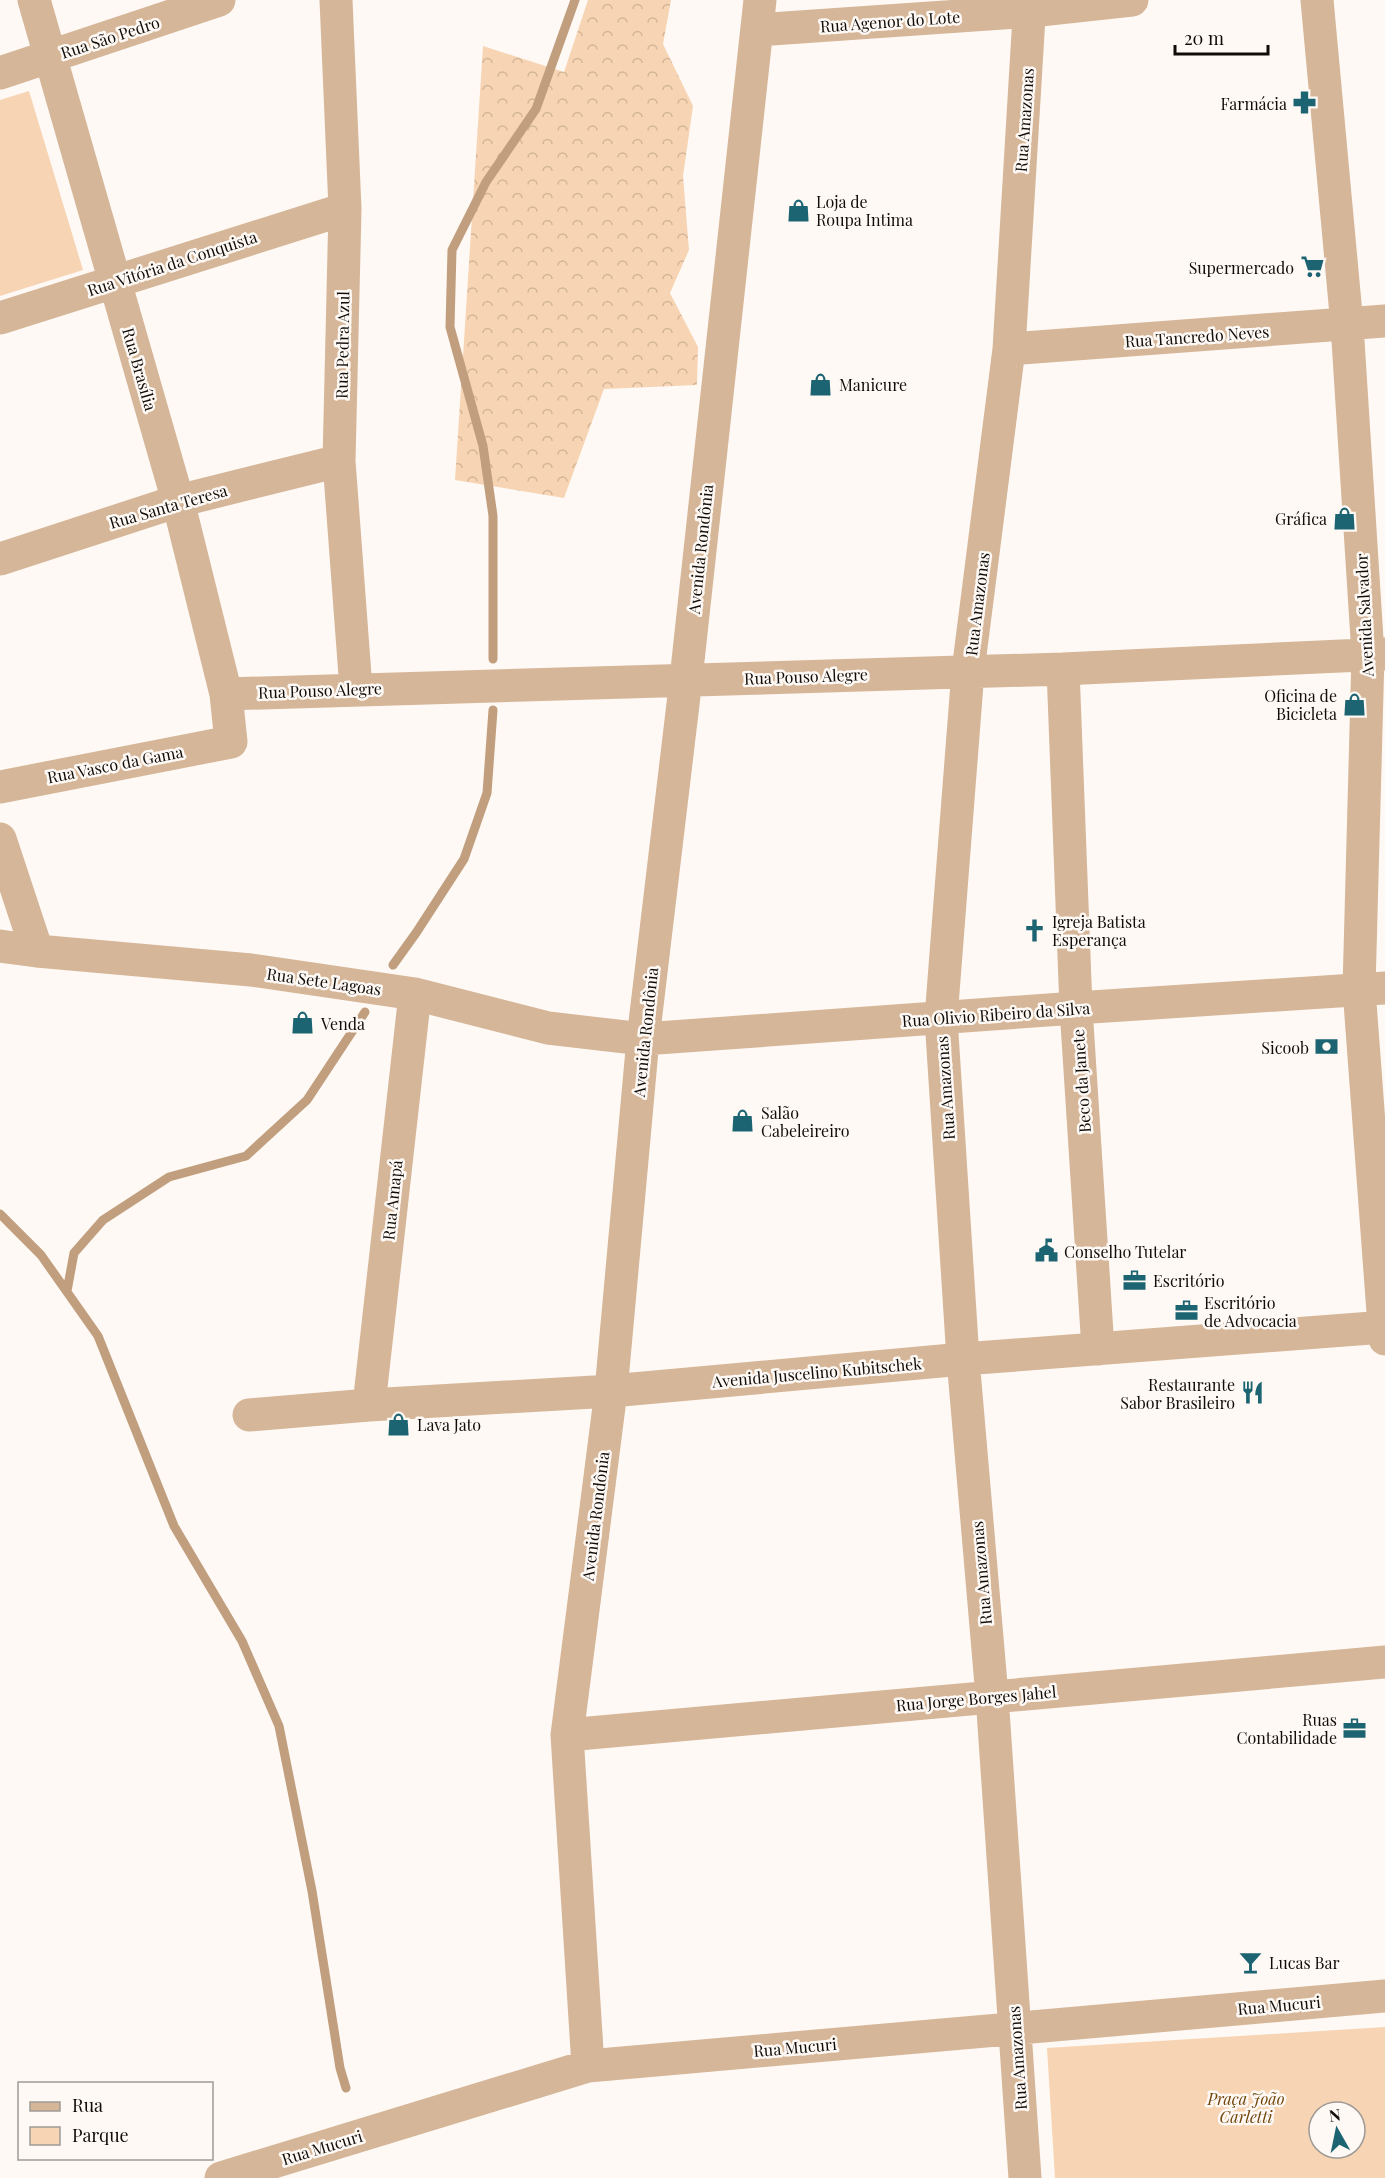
<svg xmlns="http://www.w3.org/2000/svg" width="1385" height="2178" font-family="'Playfair Display',serif">
<style>
.forest{fill:url(#forest-crowns)}
.park{fill:#f7d4b3;fill-rule:evenodd}
.lines{fill:none;stroke-linecap:round;stroke-linejoin:round}
.stream{stroke:#c19e7d;stroke-width:9}
.minor{stroke:#d6b698;stroke-width:33}
.labels{text-anchor:middle;dominant-baseline:central;stroke-width:5;stroke-linejoin:round;paint-order:stroke}
.street-label{font-size:16px;fill:#100c08;stroke:#fef9f5}
.poi-label{font-size:16px;fill:#100c08;stroke:#fef9f5;text-anchor:start}
.park-label{font-size:16px;font-style:italic;fill:#71440a;stroke:#fef9f5}
</style>
<defs>
<pattern id="forest-crowns" width="20" height="18" patternUnits="userSpaceOnUse" patternTransform="scale(1.5)"><rect width="20" height="18" fill="#f7d4b3"/><path d="M2 6a3 3 0 1 1 6 0M12 15a3 3 0 1 1 6 0" fill="none" stroke="#d3b598"/></pattern>
</defs>
<rect width="100%" height="100%" fill="#fef9f5"/>
<!-- forest -->
<path class="forest" d="M588 0H671L663 44 693 106 683 176 689 250 670 293 698 347 697 385 604 389 564 498 455 480 483 46 564 72Z"/>
<!-- park -->
<path class="park" d="M29 91 83 270 0 296V100Z
M1385 2027V2178H1055L1047 2048ZM1319 2112H1355V2148H1319Z"/>
<g class="lines">
<!-- stream -->
<path class="stream" d="M493 659V516L483 446 450 327 452 250 486 182 536 109 575 0
M393 965 416 933 464 859 487 793 493 710
M0 1214 41 1255 98 1336 174 1526 242 1641 279 1726 312 1891 340 2068 346 2088
M67 1291 74 1253 103 1220 169 1177 246 1156 307 1100 365 1012"/>
<!-- minor -->
<path class="minor" d="M336 0 345 209 339 461 356 689
M1317 0 1347 325 1368 655 1359 989 1385 1339
M757 30 1031 11 1132 0
M0 73 219 0
M0 318 345 209
M1009 349 1385 321
M0 559 178 501 339 461
M1063 669 1076 1008 1098 1349
M226 694 1063 669 1385 654
M0 787 231 742 226 694 178 501 34 0
M0 839 37 951
M0 946 37 951 251 970 415 994 548 1028 643 1039 1076 1008 1385 988
M369 1405 415 994
M249 1415 369 1405 611 1391 963 1359 1385 1327
M567 1735 1385 1662
M588 2066 567 1735 611 1391 643 1039 686 679 760 0
M221 2178 588 2066 1385 1996
M1025 2178 992 1696 963 1359 941 1018 968 671 1009 349 1030 0"/>
</g>
<!-- icons -->
<defs>
<symbol id="pharmacy-bare" viewBox="-9 -9 18 18"><path d="M-2-6h4v4h4v4h-4v4h-4v-4h-4v-4h4Z" fill="#1d6473" stroke="#fef9f5" stroke-width="2.5" paint-order="stroke"/></symbol>
<symbol id="shop-bare" viewBox="-9 -9 18 18"><path d="M-5-2.5h2.3a2.7 3.5 0 0 1 5.4 0H5L5.5 6h-11ZM-1.5-2.5h3a1.5 2.3 0 0 0-3 0Z" fill="#1d6473" stroke="#fef9f5" stroke-width="2.5" paint-order="stroke"/></symbol>
<symbol id="supermarket-bare" viewBox="-9 -9 18 18"><path d="M-6-5.5h2.5l.6 2H6L4.5 2H-2.5L-4.4-4H-6ZM-1.5 3.2a1.3 1.3 0 1 0 .1 0ZM3 3.2a1.3 1.3 0 1 0 .1 0Z" fill="#1d6473" stroke="#fef9f5" stroke-width="2.5" paint-order="stroke"/></symbol>
<symbol id="church-bare" viewBox="-9 -9 18 18"><path d="M-1.2-6h2.4v3.5h3.3v2.4h-3.3V6h-2.4V-.1h-3.3v-2.4h3.3Z" fill="#1d6473" stroke="#fef9f5" stroke-width="2.5" paint-order="stroke"/></symbol>
<symbol id="bank-bare" viewBox="-9 -9 18 18"><path d="M-6-4H6V4H-6ZM0-2.3a2.3 2.3 0 1 0 0 4.6a2.3 2.3 0 1 0 0-4.6Z" fill="#1d6473" stroke="#fef9f5" stroke-width="2.5" paint-order="stroke"/></symbol>
<symbol id="civic-bare" viewBox="-9 -9 18 18"><path d="M-.6-6.5H3V-4.5H.6V-3L4-1V1h2V6H-6V1h2V-1L-.6-3ZM-1.2 2.5V6h2.4V2.5Z" fill="#1d6473" stroke="#fef9f5" stroke-width="2.5" paint-order="stroke"/></symbol>
<symbol id="office-bare" viewBox="-9 -9 18 18"><path d="M-6-3h4V-5.5h4V-3h4V5H-6ZM-1-4.5V-3h2v-1.5ZM-6 0V1H6V0Z" fill="#1d6473" stroke="#fef9f5" stroke-width="2.5" paint-order="stroke"/></symbol>
<symbol id="restaurant-bare" viewBox="-9 -9 18 18"><path d="M-5-6h1v4h1v-4h1v4h1v-4h1v5L-1.5 .5V6h-2V.5L-5-1ZM5-6V6H3V1.5H1.5Q1.5-4 5-6Z" fill="#1d6473" stroke="#fef9f5" stroke-width="2.5" paint-order="stroke"/></symbol>
<symbol id="bar-bare" viewBox="-9 -9 18 18"><path d="M-6-5H6L.8 .8V4.5H3.5V6h-7V4.5H-.8V.8Z" fill="#1d6473" stroke="#fef9f5" stroke-width="2.5" paint-order="stroke"/></symbol>
</defs>
<g fill-rule="evenodd">
<use href="#pharmacy-bare" x="1288" y="86" width="33" height="33"/>
<use href="#shop-bare" x="782" y="194" width="33" height="33"/>
<use href="#supermarket-bare" x="1296" y="250" width="33" height="33"/>
<use href="#shop-bare" x="804" y="368" width="33" height="33"/>
<use href="#shop-bare" x="1328" y="502" width="33" height="33"/>
<use href="#shop-bare" x="1338" y="688" width="33" height="33"/>
<use href="#church-bare" x="1018" y="914" width="33" height="33"/>
<use href="#shop-bare" x="286" y="1006" width="33" height="33"/>
<use href="#bank-bare" x="1310" y="1030" width="33" height="33"/>
<use href="#shop-bare" x="726" y="1104" width="33" height="33"/>
<use href="#civic-bare" x="1030" y="1234" width="33" height="33"/>
<use href="#office-bare" x="1118" y="1264" width="33" height="33"/>
<use href="#office-bare" x="1170" y="1294" width="33" height="33"/>
<use href="#restaurant-bare" x="1236" y="1376" width="33" height="33"/>
<use href="#shop-bare" x="382" y="1408" width="33" height="33"/>
<use href="#office-bare" x="1338" y="1712" width="33" height="33"/>
<use href="#bar-bare" x="1234" y="1946" width="33" height="33"/>
</g>
<g class="labels">
<!-- street labels -->
<g class="street-label">
<text transform="translate(890 21) rotate(-4)">Rua Agenor do Lote</text>
<text transform="translate(110 37) rotate(-18)">Rua São Pedro</text>
<text transform="translate(1024 120) rotate(-86)">Rua Amazonas</text>
<text transform="translate(172 263) rotate(-18)">Rua Vitória da Conquista</text>
<text transform="translate(1197 336) rotate(-4)">Rua Tancredo Neves</text>
<text transform="translate(342 345) rotate(-89)">Rua Pedra Azul</text>
<text transform="translate(140 369) rotate(74)">Rua Brasília</text>
<text transform="translate(168 506) rotate(-16)">Rua Santa Teresa</text>
<text transform="translate(700 549) rotate(-84)">Avenida Rondônia</text>
<text transform="translate(977 604) rotate(-83)">Rua Amazonas</text>
<text transform="translate(1364 615) rotate(-93)">Avenida Salvador</text>
<text transform="translate(806 676) rotate(-2)">Rua Pouso Alegre</text>
<text transform="translate(320 690) rotate(-2)">Rua Pouso Alegre</text>
<text transform="translate(115 764) rotate(-11)">Rua Vasco da Gama</text>
<text transform="translate(324 981) rotate(8)">Rua Sete Lagoas</text>
<text transform="translate(996 1014) rotate(-4)">Rua Olivio Ribeiro da Silva</text>
<text transform="translate(645 1032) rotate(-84)">Avenida Rondônia</text>
<text transform="translate(1081 1081) rotate(-94)">Beco da Janete</text>
<text transform="translate(945 1088) rotate(-94)">Rua Amazonas</text>
<text transform="translate(392 1200) rotate(-84)">Rua Amapá</text>
<text transform="translate(817 1372) rotate(-5)">Avenida Juscelino Kubitschek</text>
<text transform="translate(595 1516) rotate(-83)">Avenida Rondônia</text>
<text transform="translate(981 1573) rotate(-95)">Rua Amazonas</text>
<text transform="translate(976 1698) rotate(-5)">Rua Jorge Borges Jahel</text>
<text transform="translate(1279 2005) rotate(-5)">Rua Mucuri</text>
<text transform="translate(795 2047) rotate(-5)">Rua Mucuri</text>
<text transform="translate(1017 2058) rotate(-94)">Rua Amazonas</text>
<text transform="translate(322 2147) rotate(-17)">Rua Mucuri</text>
</g>
<!-- poi labels -->
<g class="poi-label">
<text x="1287" y="103" text-anchor="end">Farmácia</text>
<text x="816" y="201">Loja de<tspan x="816" dy="18">Roupa Intima</tspan></text>
<text x="1294" y="267" text-anchor="end">Supermercado</text>
<text x="839" y="384">Manicure</text>
<text x="1327" y="518" text-anchor="end">Gráfica</text>
<text x="1337" y="695" text-anchor="end">Oficina de<tspan x="1337" dy="18">Bicicleta</tspan></text>
<text x="1052" y="921">Igreja Batista<tspan x="1052" dy="18">Esperança</tspan></text>
<text x="321" y="1023">Venda</text>
<text x="1309" y="1047" text-anchor="end">Sicoob</text>
<text x="761" y="1112">Salão<tspan x="761" dy="18">Cabeleireiro</tspan></text>
<text x="1064" y="1251">Conselho Tutelar</text>
<text x="1153" y="1280">Escritório</text>
<text x="1204" y="1302">Escritório<tspan x="1204" dy="18">de Advocacia</tspan></text>
<text x="1235" y="1384" text-anchor="end">Restaurante<tspan x="1235" dy="18">Sabor Brasileiro</tspan></text>
<text x="417" y="1424">Lava Jato</text>
<text x="1337" y="1719" text-anchor="end">Ruas<tspan x="1337" dy="18">Contabilidade</tspan></text>
<text x="1269" y="1962">Lucas Bar</text>
</g>
<!-- park labels -->
<g class="park-label">
<text x="1246" y="2098">Praça João<tspan x="1246" dy="18">Carletti</tspan></text>
</g>
</g>
<!-- legend -->
<rect x="18" y="2082" width="195" height="78" fill="#fef9f5" stroke="#9f9a96" stroke-width="1.5"/>
<rect x="30" y="2102" width="30" height="9" fill="#d6b698" stroke="#9f9a96" stroke-width="1.5"/>
<text x="72" y="2112" font-size="18" fill="#100c08">Rua</text>
<rect x="30" y="2127" width="30" height="18" fill="#f7d4b3" stroke="#9f9a96" stroke-width="1.5"/>
<text x="72" y="2142" font-size="18" fill="#100c08">Parque</text>
<!-- north arrow -->
<g transform="translate(1337 2130) rotate(351)"><circle r="28" fill="#fef9f5" stroke="#9f9a96" stroke-width="1.5"/>
<path d="M0-4.5L10 22L0 15L-10 22Z" fill="#1d6473"/>
<text y="-9" font-size="16" font-weight="bold" text-anchor="middle" fill="#100c08">N</text>
</g>
<!-- scale -->
<path d="M1175 45v9h93v-9" fill="none" stroke="#100c08" stroke-width="3"/>
<text x="1184" y="45" font-size="18" fill="#100c08" stroke="#fef9f5" stroke-width="4.5" paint-order="stroke">20 m</text>
</svg>
